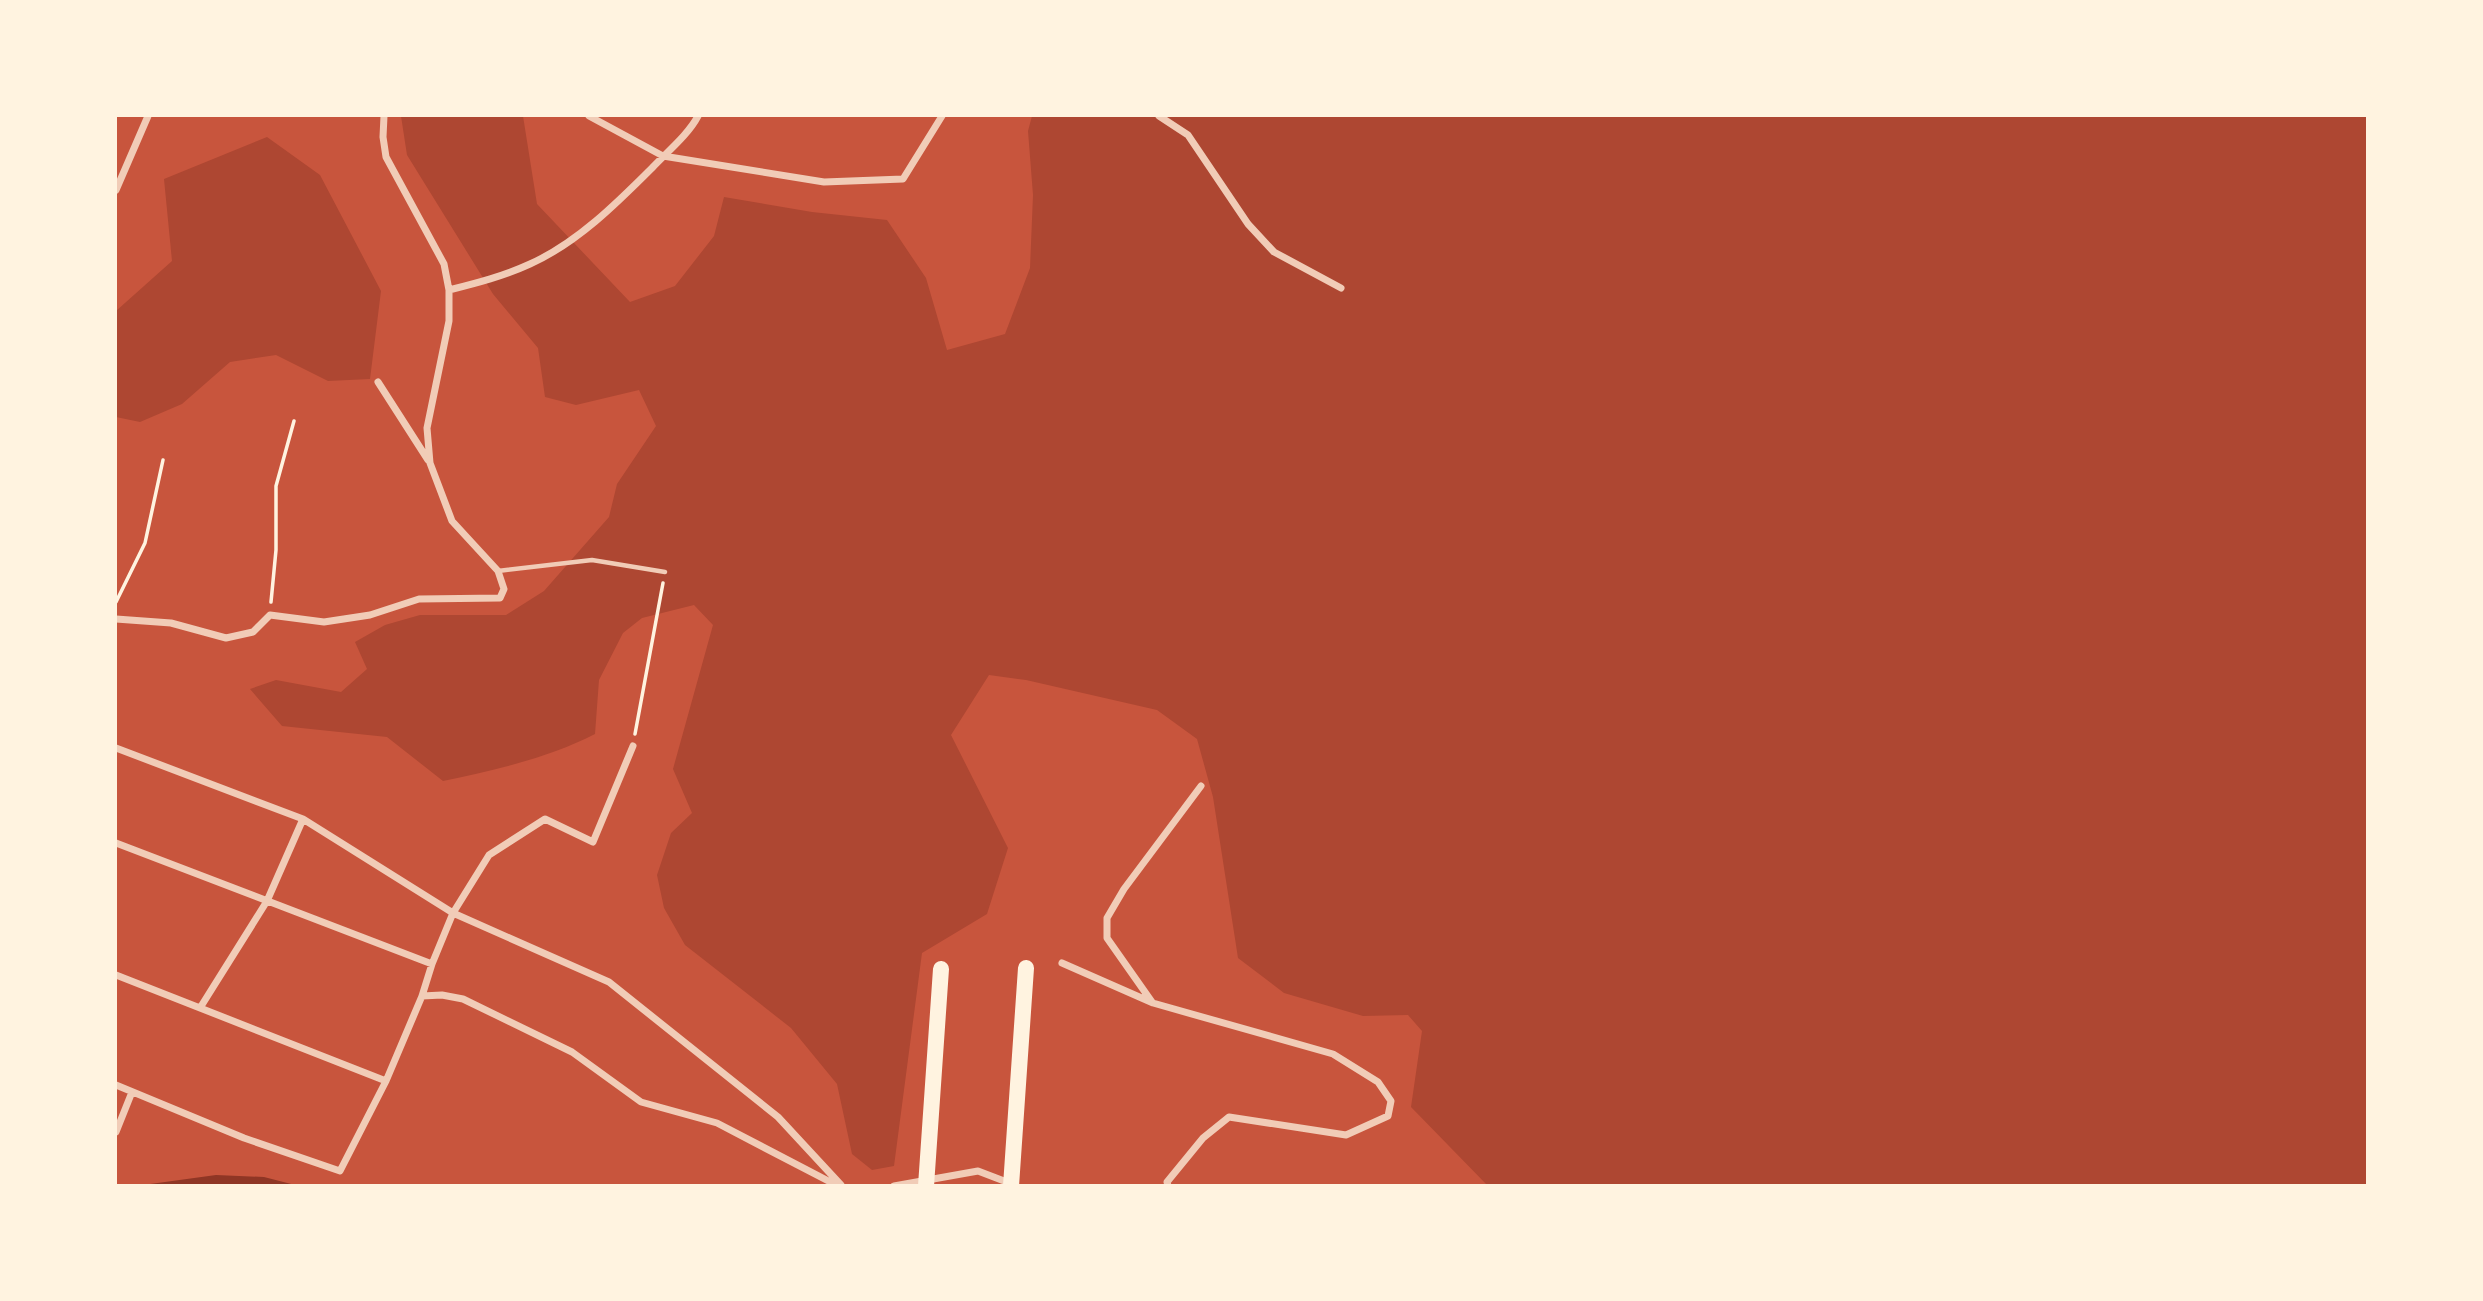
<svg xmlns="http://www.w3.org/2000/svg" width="2483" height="1301" font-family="Cabin,sans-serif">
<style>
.green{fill:#ae4732}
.water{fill:#8f3625}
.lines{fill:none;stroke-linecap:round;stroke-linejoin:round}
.path{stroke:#fff3e0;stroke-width:3.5}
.service{stroke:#f1ccb7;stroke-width:4.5}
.minor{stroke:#f1ccb7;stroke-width:7}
.motorway{stroke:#fff3e0;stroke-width:16}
</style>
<rect width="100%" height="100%" fill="#c8553d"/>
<!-- green -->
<path class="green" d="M401 116H523L537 204 630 302 675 286 714 236 724 197 812 212 887 220 926 278 947 350 1005 334 1030 268 1033 195 1028 131 1032 116H2367V1185H1487L1411 1107 1422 1031 1408 1015 1363 1016 1284 993 1238 958 1213 797 1197 739 1157 710 1026 680 989 675 951 735 1008 848 987 914 922 953 894 1166 872 1170 852 1154 837 1084 791 1028 685 945 664 908 657 875 671 833 692 813 673 769 713 625 694 605 642 618 623 633 599 680 595 734C548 758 495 770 443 781L387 737 282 726 250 689 276 680 341 692 367 669 355 642 385 625 420 615H506L544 591 609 517 617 484 656 426 639 390 576 405 545 397 538 348 493 294 407 155Z
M267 137 320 175 381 291 370 379 328 381 276 355 230 362 182 404 140 422 116 417V311L172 261 164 179Z"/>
<!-- water -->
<path class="water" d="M216 1175 264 1177 295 1185H143Z"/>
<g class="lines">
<!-- path -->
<path class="path" d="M116 602 145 543 163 460
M271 602 276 550V486L294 421
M635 734 663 583"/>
<!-- service -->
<path class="service" d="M498 571 592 560 665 572"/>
<!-- minor -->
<path class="minor" d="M589 116 663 156 824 182 903 179 942 116
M1159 116 1188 135 1248 224 1274 252 1341 288
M116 190 148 116
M449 290C477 283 504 276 530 264 577 243 617 203 652 168 667 152 688 135 698 116
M378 382 428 460
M116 619 171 623 226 638 253 632 270 615 324 622 370 615 419 599 500 598 504 589 498 571 452 521 430 463 427 428 449 321V290L444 264 386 157 383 137 384 116
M116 748 303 819 453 913 609 982 778 1117 841 1185
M116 843 432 964
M1062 963 1153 1003 1333 1054 1378 1082 1391 1101 1388 1116 1346 1135 1229 1117 1203 1138 1167 1182 1168 1186
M116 975 386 1081
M422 996 432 964 453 913 489 855 545 819 593 842 633 746
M1152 1002 1107 938V918L1124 889 1201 786
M200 1008 267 901 303 819
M116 1085 244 1138 340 1171 386 1081 422 996 442 995 463 999 572 1052 641 1102 717 1123 838 1186
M116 1132 132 1092
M894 1186 978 1171 1012 1184"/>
<!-- motorway -->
<path class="motorway" d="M926 1186 941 969
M1011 1186 1026 968"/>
</g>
<!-- border -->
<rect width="2483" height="1301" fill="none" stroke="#fff3e0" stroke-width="234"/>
</svg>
